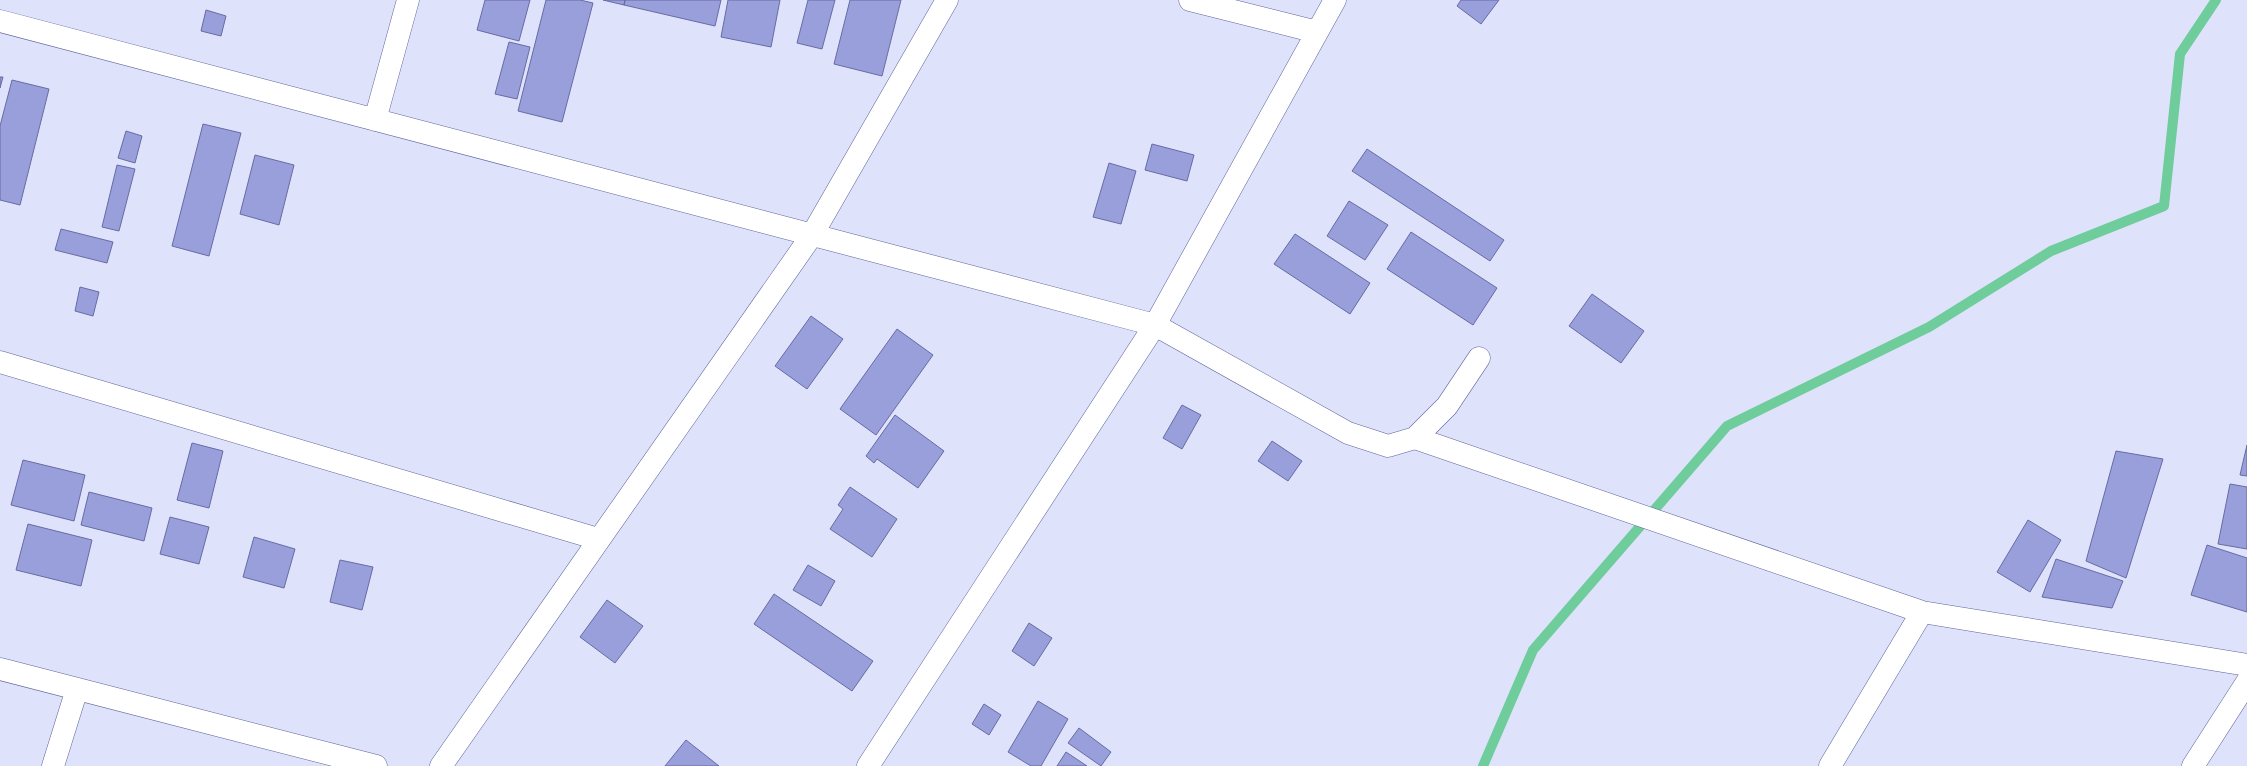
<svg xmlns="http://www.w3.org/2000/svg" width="2247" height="766" font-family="Jost,sans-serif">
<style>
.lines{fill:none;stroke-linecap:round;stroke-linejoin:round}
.stream{stroke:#6fcc9b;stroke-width:10}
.building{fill:#999fdb;stroke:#676ba4}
.minor-casing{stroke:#60649c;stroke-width:23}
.minor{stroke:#fff;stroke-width:22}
</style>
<rect width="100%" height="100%" fill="#dee2fb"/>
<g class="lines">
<!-- stream -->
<path class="stream" d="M1483 766 1533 650 1727 426 1929 327 2051 251 2164 206 2180 54 2216 0"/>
</g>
<!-- building -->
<path class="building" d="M485 0H530L519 41 477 30Z
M546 0H580L593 3 562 122 518 111Z
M603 0H625L624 5Z
M625 0H721L715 26 624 5Z
M728 0H780L771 47 721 37Z
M808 0H835L822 49 797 43Z
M850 0H901L882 76 834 64Z
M1461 0H1499L1481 24 1457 6Z
M206 10 226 16 221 36 201 31Z
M509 42 530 47 517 99 495 94Z
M0 77H3L0 88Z
M12 80 49 89 20 205 0 200V126Z
M203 124 241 133 209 256 172 246Z
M126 131 142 136 135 163 118 158Z
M1152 144 1194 155 1187 181 1145 170Z
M1367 149 1504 240 1490 261 1352 171Z
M255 155 294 165 279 225 240 214Z
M1109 163 1136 171 1121 224 1093 217Z
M117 165 135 169 119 231 102 227Z
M1349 201 1388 225 1365 260 1327 236Z
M61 229 113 242 107 263 55 250Z
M1411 232 1497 288 1473 325 1387 269Z
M1295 234 1370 283 1350 314 1274 264Z
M80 287 99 292 93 316 75 311Z
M1592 294 1644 331 1621 363 1569 326Z
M811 316 843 339 807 389 775 366Z
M897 329 933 355 876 435 840 409Z
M1182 405 1201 415 1182 449 1163 438Z
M895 415 944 451 918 488 877 459 874 463 866 456Z
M1272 441 1302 461 1288 481 1258 461Z
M192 443 223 451 209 508 177 500Z
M2247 445V476L2240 475Z
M2116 451 2163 459 2126 578 2086 561Z
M23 460 85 475 74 521 11 505Z
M2230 484 2247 487V549L2218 544Z
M850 487 897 519 872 557 830 529 843 509 838 505Z
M89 492 152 508 144 541 81 525Z
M170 517 209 527 199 564 160 554Z
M2028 520 2061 540 2030 592 1997 572Z
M28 524 92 540 81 586 16 570Z
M254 537 295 549 284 588 243 577Z
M2207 545 2247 558V612L2191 595Z
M2056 559 2123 581 2112 608 2042 597Z
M340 560 373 567 362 610 330 602Z
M808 565 835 581 821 606 793 590Z
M774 594 873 661 852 691 754 624Z
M607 600 643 626 615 663 580 637Z
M1029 623 1052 638 1034 666 1012 651Z
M1038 701 1068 719 1041 766H1031L1008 752Z
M984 704 1001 715 989 735 972 724Z
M1079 728 1111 752 1101 766 1068 743Z
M686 740 719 766H665Z
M1066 752 1087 766H1057Z"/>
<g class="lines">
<defs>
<path id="minor" d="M1190 0 1317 32
M0 21 1155 325 1348 433 1388 446 1415 438 1447 406 1479 358
M375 120 408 0
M0 362 598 539
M1415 438 1922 612 2247 665
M0 669 376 766
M53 766 77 689
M441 766 812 235 947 0
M868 766 1155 325 1335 0
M1830 766 1922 612
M2193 766 2247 682"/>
</defs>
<!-- minor casing -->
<use href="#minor" class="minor-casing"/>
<!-- minor -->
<use href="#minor" class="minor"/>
</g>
</svg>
